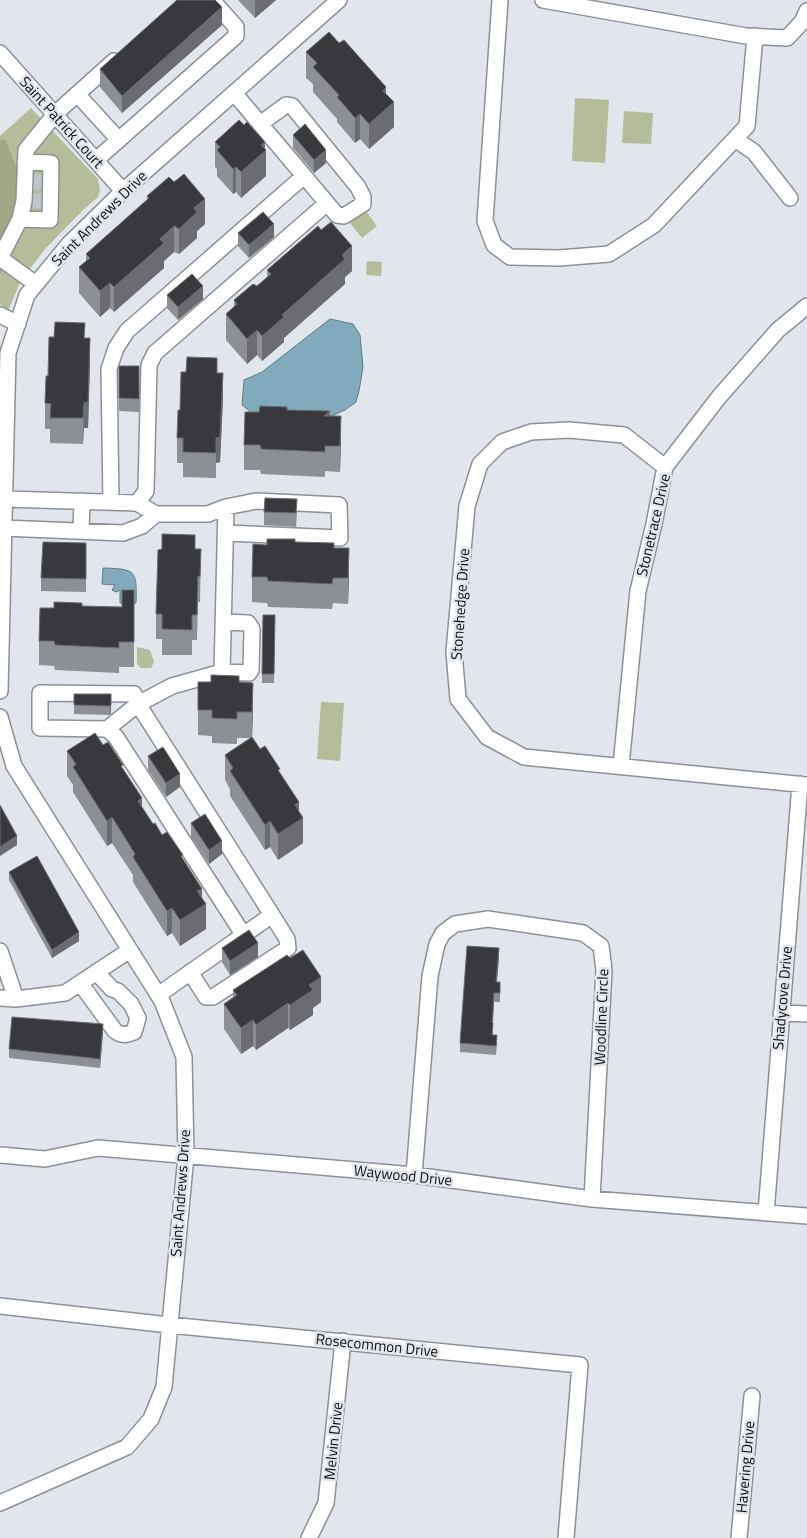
<svg xmlns="http://www.w3.org/2000/svg" width="807" height="1538" font-family="'Titillium Web',sans-serif">
<style>
.green{fill:#b5bc9a}
.forest{fill:#a0a784}
.water{fill:#81aaba;stroke:#5f7c88}
.lines{fill:none;stroke-linecap:round;stroke-linejoin:round}
.minor-tunnel{stroke:#c1c6ca;stroke-width:15;stroke-dasharray:15 8;stroke-linecap:butt}
.minor-casing{stroke:#8b9196;stroke-width:18}
.minor{stroke:#fff;stroke-width:15}
.wall{fill:#8c8f94}
.shaded-wall{fill:#6b6c71}
.building{fill:#39383d;stroke:#6b6c71}
.labels{text-anchor:middle;dominant-baseline:central;stroke-width:5;stroke-linejoin:round;paint-order:stroke}
.street-label{font-size:15px;fill:#0f1112;stroke:#e0e6eb}
</style>
<rect width="100%" height="100%" fill="#e0e6eb"/>
<!-- green -->
<path class="green" d="M575 98 609 100 605 163 572 161Z
M31 108 98 179 100 190 98 197 83 210 46 248 21 280 8 311 0 304V136Z
M624 111 653 113 651 144 622 143Z
M365 210 377 226 362 238 349 222Z
M367 261 382 262 381 276 366 275Z
M137 647 150 650 154 662 151 668H141L137 664Z
M321 702 344 703 340 761 317 759Z"/>
<!-- forest -->
<path class="forest" d="M5 139 17 169 14 244 0 274V140Z"/>
<!-- water -->
<path class="water" d="M330 319 353 324 360 335 363 367 359 391 356 402 345 410 329 417 252 413 242 405 244 380 262 372Z
M103 568C136 569 137 570 136 603H120V590L116 592 112 590 115 585 102 584Z"/>
<g class="lines">
<!-- minor-tunnel -->
<path class="minor-tunnel" d="M33 182H46
M33 201H45"/>
<defs>
<path id="minor" d="M500 0 485 221 494 245 510 257 559 258 609 254 654 225 747 126 755 36
M543 0 746 36 787 38 802 22 807 11
M0 53 123 191
M77 94 119 140
M235 94 337 215 344 216 363 204V197L358 187 292 106 286 105 260 124
M735 139 754 152 790 198
M96 160 236 36V27L212 0
M20 219 50 220 51 163 25 162
M36 284 0 258 20 219 24 201 26 150 56 113 114 61
M0 315 18 324
M665 467 624 435 569 430 531 432 502 442 480 464 467 506 454 652 458 699 487 737 524 757 807 785
M111 502 109 369 116 348 127 331 304 176
M137 503 146 491 149 365 155 353 327 203
M156 514H208L226 507 256 501 339 505 340 538 226 533
M4 528 123 533 142 526 156 514 137 503 5 499
M81 531 82 501
M222 672 249 673 251 670 252 629 248 623 223 622
M0 691 8 353 27 295 69 244 123 191 339 0
M0 717 14 766 162 1001 184 1057 186 1156 164 1387 151 1419 127 1447 0 1503
M107 729 116 737 243 934
M621 766 638 591 654 524 665 467 719 397 778 330 807 306
M0 951 16 999
M190 972 206 997H213L288 948 287 939 272 915
M80 983 115 1031C122 1036 126 1035 134 1032L138 1018 131 1004 118 991 112 989 96 972
M158 995 272 915 138 704 134 694 40 693V728L107 729 138 704 172 686 222 672 226 507
M0 998 16 999 65 993 130 950
M781 1013 807 1014
M0 1155 45 1159 98 1148 414 1175 592 1199 807 1216
M414 1175 430 976 437 944 443 933 455 924 488 919 583 933 601 946 604 970 592 1199
M766 1213 800 784
M0 1306 169 1325 580 1365 566 1538
M309 1538 326 1503 343 1341
M739 1538 752 1396"/>
</defs>
<!-- minor casing -->
<use href="#minor" class="minor-casing"/>
<!-- minor -->
<use href="#minor" class="minor"/>
</g>
<!-- wall -->
<path class="wall" d="M238 0H276L255 18Z
M222 25 122 113 100 87V69Z
M339 43 386 94 394 127 369 149 360 139 355 143 337 122V119L313 92V84L306 78V52Z
M293 135 326 163 314 173 293 148Z
M215 142 265 149 266 176 241 198 236 192 233 194 217 176V169L215 167Z
M147 196 205 224 197 231V238L179 254 174 252 164 261V268L114 312 110 308 100 317 79 293V267L86 261V254L147 200Z
M238 233 274 237 249 258 238 246Z
M267 270 352 271 345 277V284L284 338V342L262 361 257 355 247 364 226 340V314L234 307V300L257 286 267 277Z
M167 295 203 299 178 320 167 308Z
M85 338 90 364 88 428H84L83 444 50 443V429H45V403L48 376Z
M119 366H139V412L119 411Z
M217 373 223 399 220 462 216 463V478L183 477V463H177V438L180 410Z
M287 410 330 416 341 441 340 472 325 471V477L261 474 260 470H244V445L259 412Z
M264 512H297L296 527 264 525Z
M295 542 334 548 349 574 348 604 333 603 332 609 268 607 267 603 252 602V577Z
M86 543V592L41 591V578Z
M195 549H201L200 602H198L197 640H192V655H162V639H156V614Z
M82 606 134 642V667H119V673L55 670 54 666 39 665V641Z
M275 615 274 683H262V674Z
M239 682 253 708 252 737 260 749 280 773 299 812 303 843 278 860 270 847 265 850 230 796V789L225 780V755L251 738H237V744L212 743V736L198 735V710Z
M74 694H111V713L110 715 74 714Z
M103 745 123 769 142 808 153 824 183 860 202 898 206 929 180 946 172 933 167 936 133 882V875L112 843 107 846 73 792V785L67 776V751Z
M148 756 180 787 166 797 148 770Z
M191 823 222 854 209 864 191 837Z
M9 872 79 941 52 958 9 880Z
M222 948 258 957 230 975 222 962Z
M499 957 497 982 500 991V1002H494L493 1023V1035L497 1044 496 1055 460 1052V1043Z
M233 990 321 1002 313 1008V1015L290 1030 288 1028 256 1050 253 1046 241 1054 224 1029V1004L233 997Z
M103 1033 100 1068 9 1058V1049Z"/>
<!-- shaded-wall -->
<path class="shaded-wall" d="M256 0H276L255 18V1Z
M222 7V25L122 113V96Z
M386 87V109L394 102V127L369 149V124L383 91Z
M360 114V139L355 143V118Z
M265 142V151L266 150V176L241 198V172L261 145Z
M326 150V163L314 173V160Z
M236 167V192L233 194V169Z
M205 199V224L197 231V238L179 254V229L194 208Z
M274 224V237L249 258V245Z
M174 226V252L164 261V268L114 312V287L160 239Z
M352 246V271L345 277V284L284 338V342L262 361V336L342 255Z
M110 283V308L100 317V291Z
M203 286V299L178 320V307Z
M257 330V355L247 364V339Z
M90 338V364L88 428H84L83 444 84 403Z
M223 373V399L220 462 216 463V478V438Z
M330 411V436L324 416Z
M341 416V441L340 472V446Z
M349 548V574L348 604V578Z
M253 683V708L252 738V712Z
M111 705V713L110 715V706Z
M180 774V787L166 797V783Z
M142 798V824L138 801Z
M299 802V820L303 818V843L278 860V834L295 805Z
M112 817V843L107 846V821Z
M270 821V847L265 850V825Z
M17 836V845L0 856V847Z
M222 841V854L209 864V850Z
M202 889V906L206 904V929L180 946V920L197 891Z
M172 908V933L167 936V911Z
M79 932V941L52 958V950Z
M258 943V957L230 975V961Z
M499 948V957L496 991V982Z
M321 977V1002L313 1008V1015L290 1030V1005L309 985Z
M494 993V1002L492 1032V1023Z
M288 1003V1028L256 1050V1025Z
M253 1020V1046L241 1054V1028Z
M103 1024V1033L100 1068V1059Z"/>
<!-- building -->
<path class="building" d="M177 0H215L222 7 122 96 100 69Z
M329 32 339 43 344 40 386 87 383 91 394 102 369 124 360 114 355 118 337 97 339 95 313 67 317 63 306 52Z
M239 120 244 125 247 122 265 142 261 145 266 150 241 172 236 167 233 169 217 150 220 147 215 142Z
M305 124 326 150 314 160 293 135Z
M184 174 205 199 194 208 197 212 179 229 174 226 160 239 164 243 114 287 110 283 100 291 79 267 90 258 86 254 149 198 147 196 169 177 174 182Z
M263 212 274 224 249 245 238 233Z
M331 222 352 246 342 255 345 259 282 315 284 317 262 336 257 330 247 339 226 314 237 304 234 300 253 284 257 286 271 274 267 270 318 226 321 230Z
M192 274 203 286 178 307 167 295Z
M55 322 85 323 84 338H90L88 402 84 403 83 418H50L51 404 45 403 46 376H48L49 337H54Z
M187 357 217 358V373H223L220 437 216 438V453L183 452V438H177L178 410H180L181 372H186Z
M119 366H139V399L119 398Z
M260 406 287 407V410L330 411 324 416H341L340 446H325V452L261 449 260 445H244L245 412H259Z
M265 498 297 499 296 513 264 512Z
M162 534 195 535V549H201L200 577 198 576 197 615H192V630L162 629V614H156L158 550 162 549Z
M267 539H295V542L334 543V548H349L348 578H333L332 584 268 581 267 577H252L253 544 267 545Z
M43 542 86 543V579L41 578Z
M122 590H134V642H119V648L55 645 54 641H39L40 608H54V602L82 603V606L122 607Z
M263 615H275L274 674H262Z
M211 675 239 676V682L253 683 252 712H237V719L212 718V710H198V682H211Z
M74 694H111V705L110 706 74 705Z
M95 733 103 745 108 742 123 765 121 766 142 798 138 801 153 824 155 823 162 835 167 832 183 855 181 856 202 889 197 891 206 904 180 920 172 908 167 911 133 857 135 854 112 817 107 821 73 767 76 764 67 751Z
M252 737 260 749 265 746 280 769 278 770 299 802 295 805 303 818 278 834 270 821 265 825 230 771 233 768 225 755Z
M163 747 180 774 166 783 148 756Z
M0 805 17 836 0 847Z
M205 814 222 841 209 850 191 823Z
M37 856 79 932 52 950 9 872Z
M249 930 258 943 230 961 222 948Z
M467 946 499 948 496 982H500V993H494L492 1023H493L492 1035H497L496 1046 460 1043Z
M303 950 321 977 309 985 313 990 290 1005 288 1003 256 1025 253 1020 241 1028 224 1004 237 995 233 990 287 955 290 958Z
M12 1017 103 1024 100 1059 9 1049Z"/>
<g class="labels">
<!-- street labels -->
<g class="street-label">
<text transform="translate(62 122) rotate(48)">Saint Patrick Court</text>
<text transform="translate(99 218) rotate(-45)">Saint Andrews Drive</text>
<text transform="translate(653 525) rotate(-77)">Stonetrace Drive</text>
<text transform="translate(460 604) rotate(-86)">Stonehedge Drive</text>
<text transform="translate(782 998) rotate(-85)">Shadycove Drive</text>
<text transform="translate(601 1017) rotate(-88)">Woodline Circle</text>
<text transform="translate(403 1175) rotate(6)">Waywood Drive</text>
<text transform="translate(180 1193) rotate(-86)">Saint Andrews Drive</text>
<text transform="translate(377 1345) rotate(6)">Rosecommon Drive</text>
<text transform="translate(333 1441) rotate(-84)">Melvin Drive</text>
<text transform="translate(745 1467) rotate(-85)">Havering Drive</text>
</g>
</g>
</svg>
